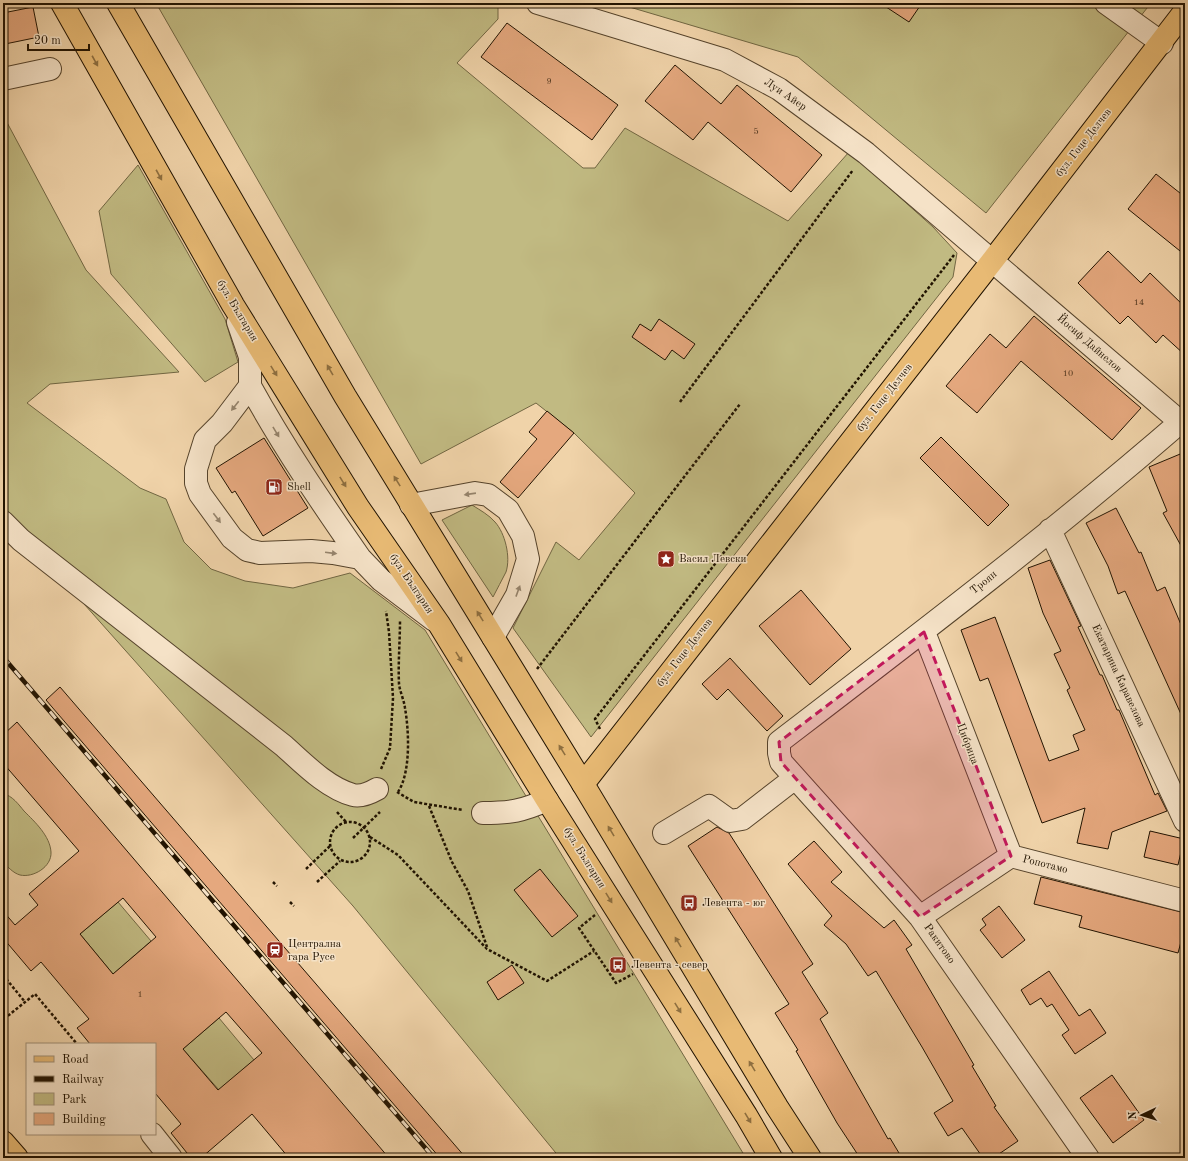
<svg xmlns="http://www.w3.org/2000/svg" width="1188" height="1161" font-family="'Old Standard TT',serif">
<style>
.green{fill:#c1ba82;stroke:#716642}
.building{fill:#e5a87e;stroke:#211301;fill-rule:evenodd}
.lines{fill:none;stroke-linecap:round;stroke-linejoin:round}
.minor-casing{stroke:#55432b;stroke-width:24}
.major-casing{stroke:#211301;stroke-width:24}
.highway-casing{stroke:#211301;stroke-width:24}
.path{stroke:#211301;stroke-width:2.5;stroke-dasharray:3 2;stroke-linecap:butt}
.minor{stroke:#f5e2c7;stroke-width:22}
.major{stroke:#e8ba74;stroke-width:22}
.highway{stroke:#e8ba74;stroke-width:22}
.rail-casing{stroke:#211301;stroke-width:4.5}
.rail{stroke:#f5e2c7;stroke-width:3;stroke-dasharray:9;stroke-linecap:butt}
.oneway{fill:#8e6f40}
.oneway2{fill:#96856e}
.marked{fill:#c2185b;fill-opacity:0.2;stroke:#c2185b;stroke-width:3;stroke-dasharray:8 5;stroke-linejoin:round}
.labels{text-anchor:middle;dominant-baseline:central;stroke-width:3;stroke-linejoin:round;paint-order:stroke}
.number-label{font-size:9px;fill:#523820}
.street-label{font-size:11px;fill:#211301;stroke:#f5e2c7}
.poi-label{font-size:11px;fill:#211301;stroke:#f5e2c7;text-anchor:start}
</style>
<rect width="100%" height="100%" fill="#f0d3a9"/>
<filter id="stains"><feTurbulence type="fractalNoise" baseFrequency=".005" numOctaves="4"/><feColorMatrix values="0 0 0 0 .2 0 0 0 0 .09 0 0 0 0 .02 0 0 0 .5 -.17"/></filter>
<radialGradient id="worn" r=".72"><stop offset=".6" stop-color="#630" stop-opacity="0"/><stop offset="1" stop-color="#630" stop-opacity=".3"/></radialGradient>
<!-- green -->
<path class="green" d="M156 3H498V19L457 63 583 168H595L625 128 788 221 849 152 933 227 957 253 953 277 591 737 513 628 556 542 579 560 635 493 574 433 536 403 421 464Z
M616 3H1151L986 213 798 57Z
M3 115 86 270 179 372 50 384 27 403 140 488 166 499 184 542 211 569 245 581 293 588 350 573 425 630 746 1158H560L353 906 3 513Z
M138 165 225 319 238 362 205 382 111 274 99 211Z
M472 505C480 510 489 515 495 522 505 533 511 557 506 572 502 580 497 589 493 597L442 520Z
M3 794C12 795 19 805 24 811 35 822 50 836 51 852 52 867 33 878 20 875 13 873 8 867 3 862Z
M118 902 151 941 113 974 80 934Z
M219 1018 254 1060 219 1090 183 1049Z"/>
<!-- building -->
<path class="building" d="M880 3H922L909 22Z
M33 7 39 37 5 44 3 13Z
M507 23 618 105 592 140 481 57Z
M675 65 721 104 737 85 822 155 791 192 708 122 693 140 645 101Z
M1156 174 1185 197V255L1128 209Z
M1108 251 1141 283 1150 273 1185 307V355L1163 335 1156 343 1128 316 1120 324 1078 283Z
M1034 316 1141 408 1112 440 1021 361 977 413 946 386 990 334 1006 348Z
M659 319 695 344 684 359 672 350 665 360 632 337 640 324 651 331Z
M547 411 574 433 518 498 500 482 537 439 529 432Z
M941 437 1009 505 988 526 920 458Z
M264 438 308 508 263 536 235 491 232 493 216 468Z
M1185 452V553L1163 513 1167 511 1149 467Z
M1116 508 1139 553 1141 552 1157 591 1165 587 1185 634V723L1125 591 1118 594 1108 566 1086 523Z
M1050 560 1081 626 1078 627 1100 675H1102L1117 710H1119L1155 795 1158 793 1167 811 1112 832 1108 849 1077 843 1085 808 1042 823 988 678 980 681 961 630 995 617 1049 761 1079 750 1073 735 1085 730 1067 690 1070 688 1054 654 1061 651 1043 613 1028 568Z
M801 590 851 649 810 685 759 626Z
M730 658 783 716 767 731 728 689 717 700 702 684Z
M60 687 466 1158H440L46 700Z
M17 722 389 1158H289L252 1114 201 1158H191L171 1133 181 1124 155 1093V1044H90L77 1028 89 1019 41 962 31 971 3 938V911L15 925 38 905 29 894 79 851 3 763V735ZM123 898 156 937 113 974 80 934ZM226 1012 262 1053 218 1090 183 1049Z
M717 827 729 833 813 964 802 972 828 1013 820 1019 888 1139 890 1138 902 1158H860L837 1123 796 1051 798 1050 775 1013 789 1004 688 846Z
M1150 831 1184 839 1178 865 1144 857Z
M814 841 842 872 831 882 884 928 894 920 912 945 906 949 974 1065 972 1066 996 1106 994 1107 1018 1141 993 1158H983L962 1128 948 1136 934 1113 953 1101 922 1047 876 971 868 976 846 944 824 925 832 916 788 864Z
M540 869 578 916 552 937 514 890Z
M1041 877 1185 913V927L1178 953 1079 927 1082 916 1034 904Z
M999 906 1025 940 1002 958 980 930 986 925 982 919Z
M512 965 524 983 498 1000 487 982Z
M1049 971 1079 1016 1090 1009 1106 1033 1075 1054 1062 1035 1069 1030 1052 1004 1047 1007 1041 998 1030 1005 1021 990Z
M1112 1075 1144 1120 1113 1143 1080 1098Z"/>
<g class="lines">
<defs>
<path id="minor" d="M538 3 725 60 779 89 866 153 1185 426
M1106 3 1162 43
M3 79 50 69
M238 322 250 357V386L222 423 205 440 196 469V483L200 494 232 538 247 550 260 553 311 551 333 553 360 558 381 580 434 620
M250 386C283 446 321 502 360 558
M411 505 475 493 488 495 508 510 523 536 528 559 517 595 493 637
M3 522 21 540 284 746C303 763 327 788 353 795 361 797 370 793 377 789
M1050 530 1185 821
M924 632 1011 856
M483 813C511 813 522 811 547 800
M664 833 709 806 730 821 742 819 795 778
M920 917 1011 856 1185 901
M152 1134 171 1158
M1088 1158 920 917 781 762 779 753V742C916 637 1054 532 1185 418"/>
<path id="major" d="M583 784 993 260 1185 11
M3 1142 17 1158"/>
<path id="highway" d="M62 3 233 305 358 507 439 624 547 800 746 1115 771 1158
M118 3 345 396 583 784 777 1107 810 1158"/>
</defs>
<!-- minor casing -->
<use href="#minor" class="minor-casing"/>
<!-- major casing -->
<use href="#major" class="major-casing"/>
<!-- highway casing -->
<use href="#highway" class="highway-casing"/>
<!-- path -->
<path class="path" d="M680 402 853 170
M537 669 740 404
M600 729 595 719 954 255
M381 769 390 748 393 698 389 632 386 611
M397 792 414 802 463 810
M398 792C411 772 409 731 405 708 404 700 400 692 399 684 398 663 400 641 400 620
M429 806 452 862 468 891 487 947
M337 812 346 822
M330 842a20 20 0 1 1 40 0a20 20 0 1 1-40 0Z
M370 837 398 855 487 949 547 981 594 951
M353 838 380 812
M306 869 330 846
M273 882 277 886
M317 882 340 861
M290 902 294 906
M595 915 579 928 616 983 633 974
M3 975 25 1002
M4 1019 35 994 77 1044"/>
<!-- minor -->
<use href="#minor" class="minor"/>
<!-- major -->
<use href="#major" class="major"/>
<!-- highway -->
<use href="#highway" class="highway"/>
<defs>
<path id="rail" d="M3 657 434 1158"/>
</defs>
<!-- rail casing -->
<use href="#rail" class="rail-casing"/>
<!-- rail -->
<use href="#rail" class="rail"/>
</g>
<!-- one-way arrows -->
<defs><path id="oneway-solid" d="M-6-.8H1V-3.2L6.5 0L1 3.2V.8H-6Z"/></defs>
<g class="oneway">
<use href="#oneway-solid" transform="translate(95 61) rotate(61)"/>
<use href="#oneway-solid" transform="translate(159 175) rotate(61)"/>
<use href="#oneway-solid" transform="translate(330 370) rotate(-120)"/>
<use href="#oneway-solid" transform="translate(274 371) rotate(58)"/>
<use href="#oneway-solid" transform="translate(397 481) rotate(-122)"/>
<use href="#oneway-solid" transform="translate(343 482) rotate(58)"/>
<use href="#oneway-solid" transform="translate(480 616) rotate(-122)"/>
<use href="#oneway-solid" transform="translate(459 657) rotate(58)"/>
<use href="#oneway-solid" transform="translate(562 750) rotate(-122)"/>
<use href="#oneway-solid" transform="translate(611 831) rotate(-121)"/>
<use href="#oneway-solid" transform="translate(609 898) rotate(58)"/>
<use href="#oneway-solid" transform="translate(678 942) rotate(-121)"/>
<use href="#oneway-solid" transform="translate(678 1008) rotate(58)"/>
<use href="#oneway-solid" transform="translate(752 1066) rotate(-121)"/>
<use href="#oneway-solid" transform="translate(748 1118) rotate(59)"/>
</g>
<g class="oneway2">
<use href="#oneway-solid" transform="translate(235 406) rotate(128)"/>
<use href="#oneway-solid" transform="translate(276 432) rotate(59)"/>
<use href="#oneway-solid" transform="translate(470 494) rotate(172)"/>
<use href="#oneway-solid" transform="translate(217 518) rotate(53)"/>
<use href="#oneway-solid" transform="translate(331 553) rotate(7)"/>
<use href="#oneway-solid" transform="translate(518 591) rotate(-70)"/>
</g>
<!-- marked area -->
<path class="marked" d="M924 632 1011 856 920 917 781 762 779 742Z"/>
<!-- icons -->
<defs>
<symbol id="fuel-square" viewBox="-11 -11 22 22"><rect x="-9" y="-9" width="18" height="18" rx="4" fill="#8f2418" stroke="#f5e2c7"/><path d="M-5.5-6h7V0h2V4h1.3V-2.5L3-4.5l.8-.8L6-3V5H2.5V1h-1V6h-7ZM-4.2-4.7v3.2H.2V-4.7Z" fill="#fff"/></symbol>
<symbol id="sight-square" viewBox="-11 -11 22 22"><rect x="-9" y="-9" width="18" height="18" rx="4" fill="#8f2418" stroke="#f5e2c7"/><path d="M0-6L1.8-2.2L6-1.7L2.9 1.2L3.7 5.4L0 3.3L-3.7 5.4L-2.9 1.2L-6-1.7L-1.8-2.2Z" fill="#fff"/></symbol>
<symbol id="bus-square" viewBox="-11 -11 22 22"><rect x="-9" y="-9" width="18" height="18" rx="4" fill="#8f2418" stroke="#f5e2c7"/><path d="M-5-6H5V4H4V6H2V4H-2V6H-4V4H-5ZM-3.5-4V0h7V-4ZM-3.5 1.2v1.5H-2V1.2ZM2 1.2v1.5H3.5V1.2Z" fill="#fff"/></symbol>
<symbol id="station-square" viewBox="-11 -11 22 22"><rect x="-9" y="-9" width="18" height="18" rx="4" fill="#8f2418" stroke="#f5e2c7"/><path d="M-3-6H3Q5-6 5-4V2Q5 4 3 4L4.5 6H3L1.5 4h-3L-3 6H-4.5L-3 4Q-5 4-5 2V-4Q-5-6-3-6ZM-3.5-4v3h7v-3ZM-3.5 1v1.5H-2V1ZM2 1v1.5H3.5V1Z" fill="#fff"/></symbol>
</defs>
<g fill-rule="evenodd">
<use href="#fuel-square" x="264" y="477" width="20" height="20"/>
<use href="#sight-square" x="656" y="549" width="20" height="20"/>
<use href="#bus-square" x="679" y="893" width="20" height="20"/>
<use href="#station-square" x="265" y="940" width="20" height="20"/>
<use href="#bus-square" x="608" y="955" width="20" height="20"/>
</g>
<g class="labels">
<!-- number labels -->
<g class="number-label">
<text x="549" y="81">9</text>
<text x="756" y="131">5</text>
<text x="1139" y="302">14</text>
<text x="1068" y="373">10</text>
<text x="140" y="994">1</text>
</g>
<!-- street labels -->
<g class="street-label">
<text transform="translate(785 95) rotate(34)">Луи Айер</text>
<text transform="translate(1084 143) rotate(-52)">бул. Гоце Делчев</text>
<text transform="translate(237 311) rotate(59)">бул. България</text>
<text transform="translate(1089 344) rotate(41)">Йосиф Дайнелов</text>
<text transform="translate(885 398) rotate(-52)">бул. Гоце Делчев</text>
<text transform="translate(984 583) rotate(-39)">Троян</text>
<text transform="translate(411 584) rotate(56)">бул. България</text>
<text transform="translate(685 653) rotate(-52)">бул. Гоце Делчев</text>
<text transform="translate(1118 676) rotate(65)">Екатарина Каравелова</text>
<text transform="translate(967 744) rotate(69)">Цибрица</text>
<text transform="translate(584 858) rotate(58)">бул. България</text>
<text transform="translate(1045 865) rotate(14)">Ропотамо</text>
<text transform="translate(939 944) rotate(55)">Ракитово</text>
</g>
<!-- poi labels -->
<g class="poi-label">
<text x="287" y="487">Shell</text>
<text x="679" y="559">Васил Левски</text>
<text x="702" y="903">Левента - юг</text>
<text x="288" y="944">Централна<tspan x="288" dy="13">гара Русе</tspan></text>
<text x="631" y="965">Левента - север</text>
</g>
</g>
<!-- margin -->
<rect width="1188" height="1161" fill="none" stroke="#f0d3a9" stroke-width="16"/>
<rect x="4" y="4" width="1180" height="1153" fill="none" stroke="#211301" stroke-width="2"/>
<rect x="8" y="8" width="1172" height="1145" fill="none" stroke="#211301"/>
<!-- legend -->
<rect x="26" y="1043" width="130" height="92" fill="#f5e2c7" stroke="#a08f78"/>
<rect x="34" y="1056" width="20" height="6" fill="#e8ba74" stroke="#a08f78"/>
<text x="62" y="1063" font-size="12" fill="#211301">Road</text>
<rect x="34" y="1076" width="20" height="6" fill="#211301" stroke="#a08f78"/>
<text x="62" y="1083" font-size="12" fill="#211301">Railway</text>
<rect x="34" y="1093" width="20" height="12" fill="#c1ba82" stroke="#a08f78"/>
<text x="62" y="1103" font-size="12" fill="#211301">Park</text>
<rect x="34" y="1113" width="20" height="12" fill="#e5a87e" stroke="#a08f78"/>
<text x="62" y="1123" font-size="12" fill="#211301">Building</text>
<!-- north arrow -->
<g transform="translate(1142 1115) rotate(266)" stroke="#f5e2c7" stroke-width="3" paint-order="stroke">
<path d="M0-3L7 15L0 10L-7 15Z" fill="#211301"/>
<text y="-6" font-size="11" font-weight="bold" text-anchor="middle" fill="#211301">N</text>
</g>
<!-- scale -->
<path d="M28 44v6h61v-6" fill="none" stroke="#211301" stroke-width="2"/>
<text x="34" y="44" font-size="12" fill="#211301" stroke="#f5e2c7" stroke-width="3" paint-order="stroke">20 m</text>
<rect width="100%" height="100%" filter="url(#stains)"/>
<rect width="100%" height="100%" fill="url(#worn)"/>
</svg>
